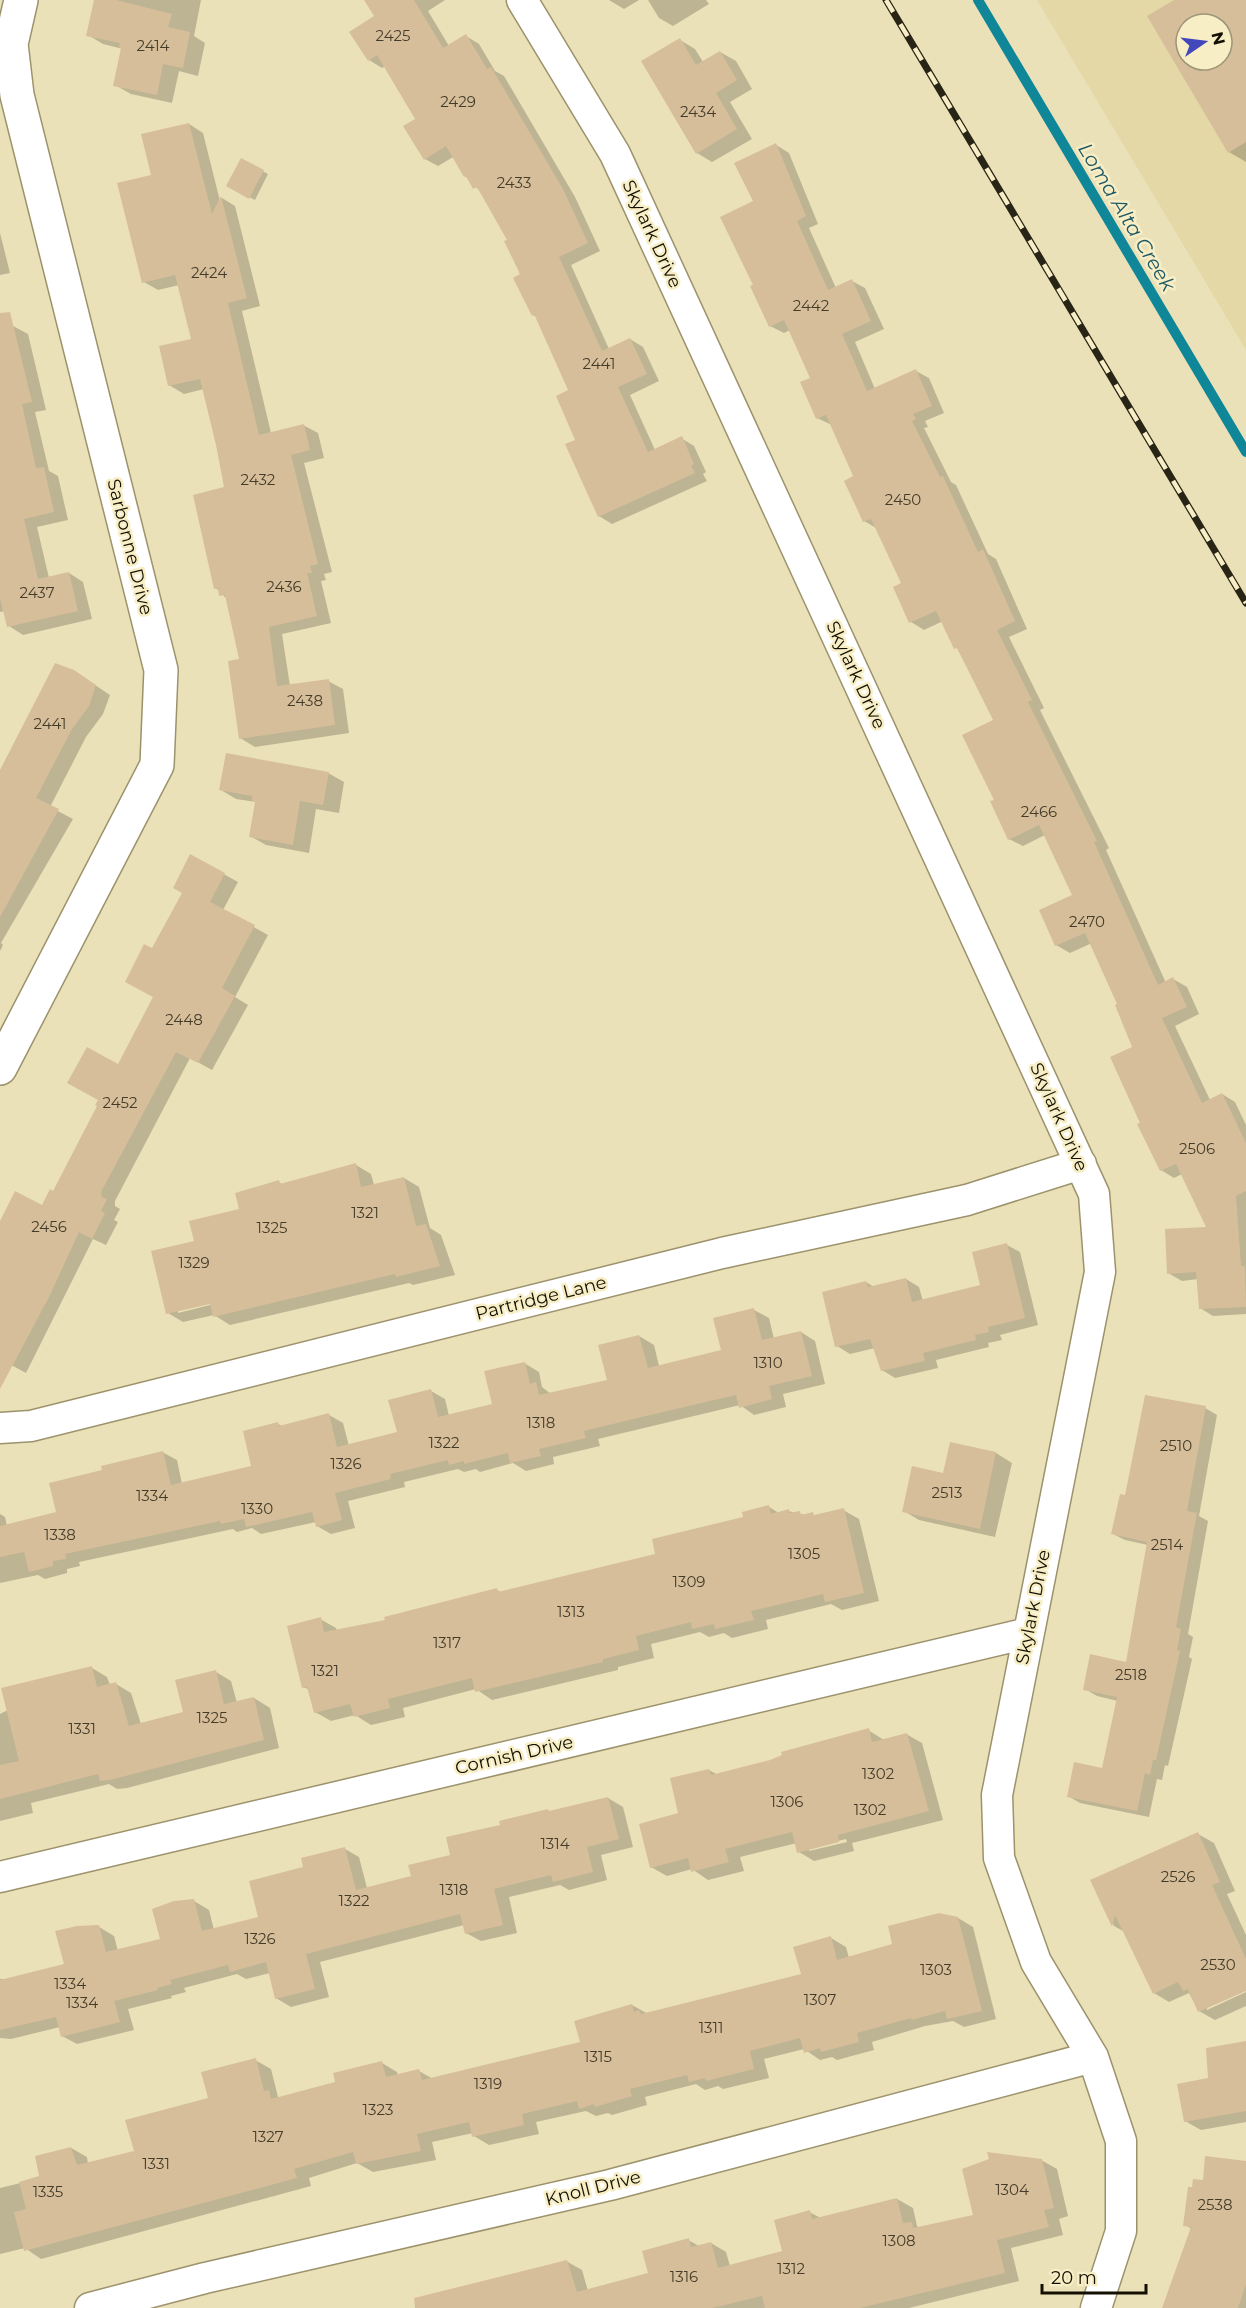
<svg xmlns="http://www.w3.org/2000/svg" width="1246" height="2308" font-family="Montserrat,sans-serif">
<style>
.built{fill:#e4d8a7;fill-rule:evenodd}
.shadow{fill:#0003;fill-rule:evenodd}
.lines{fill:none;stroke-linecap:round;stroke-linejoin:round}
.stream{stroke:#108799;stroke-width:10}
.building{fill:#d7be9b;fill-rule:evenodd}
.street-casing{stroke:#9c926c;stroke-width:33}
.secondary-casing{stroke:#9c926c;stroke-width:36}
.street{stroke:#fff;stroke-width:30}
.secondary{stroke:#fff;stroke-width:33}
.rail-casing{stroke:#292516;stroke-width:7}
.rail{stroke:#f8eec5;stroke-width:4.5;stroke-dasharray:14;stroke-linecap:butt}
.labels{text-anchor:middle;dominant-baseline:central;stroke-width:5;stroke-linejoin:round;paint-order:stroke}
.number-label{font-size:15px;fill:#443c29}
.street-label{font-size:18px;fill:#131003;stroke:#f8eec5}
.water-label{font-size:20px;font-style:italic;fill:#1e5865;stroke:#f8eec5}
</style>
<rect width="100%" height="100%" fill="#ebe1b8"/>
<!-- built -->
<path class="built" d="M1037 0H1246V350ZM1186 24H1222V60H1186Z"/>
<!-- shadow -->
<path class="shadow" d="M95 0H201L194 36 205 43 198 76 179 71 172 103 131 94 115 85 123 49 103 44 88 35Z
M366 0H445L428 11 449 46 466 36 479 44 495 71 504 76 575 197 600 251 571 265 609 349 630 339 643 347 659 381 630 395 655 450 681 438 694 446 706 472 703 474 707 481 612 524 599 516 577 440 570 391 537 317 533 315 509 240 481 192 465 176 453 157 438 166 425 159 417 120 385 66 382 68 369 60 376 17Z
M609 0H639L624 9Z
M648 0H706L709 4 673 26 659 18Z
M1177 0H1246V162L1229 152 1149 17ZM1186 24H1222V60H1186Z
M680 40 695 49 703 62 720 52 736 61 752 89 730 102 752 139 712 162 697 153Z
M189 124 203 133 220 201 222 198 235 206 260 306 242 311 271 433 303 425 318 433 324 458 304 463 332 572 324 574 326 580 321 581 331 623 282 634 290 686 328 681 343 689 349 733 255 747 240 738 241 660 227 599 216 588 226 488 204 389 184 394 169 385 193 340 179 285 158 290 144 282 153 176Z
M776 145 789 153 818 224 809 228 836 288 852 281 865 288 884 329 855 342 875 389 916 371 929 378 944 413 925 421 928 427 924 428 951 482 956 485 988 554 996 559 1027 629 1009 637 1044 708 1040 710 1109 848 1106 850 1166 983 1173 979 1187 987 1199 1014 1175 1026 1210 1100 1222 1094 1235 1102 1246 1125V1314L1213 1316 1200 1308 1198 1279 1182 1281 1168 1273 1208 1229 1182 1174 1174 1178 1161 1170 1134 1048 1119 1004 1092 943 1070 953 1056 945 1074 896 1045 835 1023 846 1009 839 996 800 995 720 943 621 924 630 911 622 903 584 878 529 864 521 855 477 832 425 817 418 812 378 790 330 784 333 770 326 755 285V202Z
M242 160 268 174 255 200 228 186Z
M0 233 10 273 0 275Z
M13 326 28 334 46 410 35 412 49 471 58 476 68 520 37 527 49 578 69 573 83 582 92 619 23 635 9 626 5 611 0 612V329Z
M89 681 110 695 103 714 86 737 50 807 73 819 1 943 3 945 0 951V773Z
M328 773 344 782 339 813 316 809 309 853 266 845 250 836 256 802 236 799 221 790Z
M191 856 238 882 223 910 268 935 235 997 248 1005 212 1070 190 1058 115 1201V1206L120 1209 114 1220 118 1222 106 1245 93 1239 26 1373 0 1359V1222L43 1207 54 1193 155 997 152 950 184 892Z
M356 1165 371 1174 374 1185 404 1178 419 1187 430 1228 441 1235 455 1275 413 1285 409 1283 230 1325 214 1315 183 1322 168 1313 196 1242 279 1182 283 1185ZM217 1300 218 1303 178 1313V1309Z
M1007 1245 1020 1252 1038 1325 1000 1335 1002 1340 988 1343 989 1347 936 1360 938 1368 895 1378 882 1370 875 1348 850 1354 837 1346 866 1282 874 1287 906 1279 919 1287 923 1301 982 1286Z
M754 1310 769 1318 774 1339 801 1332 815 1341 825 1384 783 1394 786 1407 754 1415 740 1405 665 1423 598 1439 600 1446 553 1457 554 1464 526 1471 513 1463 480 1472 476 1469 464 1472 458 1469 404 1482 405 1487 348 1501 355 1528 331 1534 317 1526 316 1522 261 1534 252 1528 237 1532 233 1529 79 1562 80 1566 67 1569V1573L45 1579 38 1575 0 1583V1514L5 1517 7 1526 58 1513 103 1471 162 1452 177 1460 182 1484 253 1468 278 1424 282 1426 329 1415 343 1423 349 1446 399 1433 431 1391 445 1399 449 1416 493 1405 524 1363 539 1372 542 1387 551 1394 608 1381 639 1336 654 1345 659 1366 722 1351Z
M1205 1408 1217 1415 1199 1516 1208 1521 1188 1634 1193 1637 1189 1657 1192 1659 1168 1766 1165 1765 1162 1780 1157 1779 1149 1817 1080 1803 1068 1796 1103 1769 1118 1701 1097 1696 1085 1689 1127 1663 1148 1545 1125 1540 1113 1534 1126 1497Z
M952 1444 996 1453 1012 1463 995 1537 919 1520 904 1511 945 1474Z
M769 1507 779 1513 788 1511 805 1515 817 1516 843 1510 859 1519 879 1601 842 1610 831 1604 766 1620 768 1629 732 1638 724 1633 709 1637 700 1632 651 1644 654 1658 618 1667V1670L492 1700 476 1689 403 1708 405 1717 371 1725 355 1715 331 1721 315 1712 310 1690 303 1687 320 1619 336 1628 337 1631 387 1621 497 1590 502 1593 657 1555Z
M92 1668 107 1677 110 1685 116 1684 131 1693 141 1724 185 1713 216 1672 231 1681 237 1703 254 1698 270 1708 279 1748 127 1788 117 1789 109 1784 31 1803 33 1813 0 1821V1714Z
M868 1730 884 1740 906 1734 922 1743 943 1820 852 1843 854 1851 814 1861 799 1852 797 1843 740 1857 744 1871 708 1880 692 1869 667 1876 651 1867 680 1814 709 1770 718 1775 771 1762ZM846 1839 847 1842 809 1851V1848Z
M608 1798 623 1807 633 1847 601 1855 607 1880 569 1890 560 1885 509 1897 517 1933 481 1941 466 1933 464 1925 320 1962 329 1997 291 2007 276 1998 270 1973 246 1979 237 1974 184 1988 186 1992 171 1996 172 1998 128 2009 134 2030 77 2044 62 2036 60 2027 11 2039 0 2038V1979H9L66 1965 99 1927 114 1936 118 1951 162 1940 194 1901 209 1910 214 1930 260 1918 305 1868 345 1849 359 1857 367 1888 413 1877 452 1856 551 1812Z
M1198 1834 1214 1843 1235 1891 1227 1894 1246 1935V1989L1207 2007V2010L1246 1992V2006L1215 2020 1199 2011 1189 1993 1169 2002 1154 1993 1125 1932 1114 1926 1092 1881Z
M958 1918 973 1927 996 2019 964 2027 953 2021 925 2026 872 2042 874 2050 837 2060 832 2057 820 2060 804 2049 764 2059 769 2078 723 2089 718 2086 705 2090 696 2084 645 2097 647 2105 612 2115 608 2113 596 2116 586 2111 536 2122 539 2134 489 2145 474 2136 473 2133 432 2142 436 2160 373 2172 357 2163 309 2178 311 2186 41 2259 25 2248 0 2254V2188L41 2178 71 2148 87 2157 88 2164 135 2152 210 2099 255 2060 271 2069 278 2097 281 2098 337 2083 382 2063 397 2072 398 2076 419 2071 433 2079 582 2043 632 2005 648 2014 802 1975 831 1938 846 1947 849 1958 894 1946Z
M1246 2043V2122L1201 2130 1185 2121 1210 2079Z
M1041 2160 1057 2169 1068 2216 1059 2219 1063 2235 1011 2248 1019 2281 909 2308H455L566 2261 582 2270 588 2291 650 2274 688 2240 699 2246 711 2243 726 2252 730 2266 784 2252 809 2212 821 2218 897 2199 913 2208 917 2226 920 2228 975 2216Z
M1246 2163V2308H1164L1192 2229 1185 2225 1204 2181Z"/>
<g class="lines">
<!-- stream -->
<path class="stream" d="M978 0 1246 452"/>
</g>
<!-- building -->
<path class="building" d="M94 0H116L172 14 168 27 190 32 183 68 163 64 157 95 113 86 121 48 119 47 120 43 86 36Z
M364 0H414L443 48 466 34 487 69 491 67 563 189 588 243 559 257 602 351 630 338 647 374 618 387 648 452 682 436 694 464 691 466 695 473 598 517 565 444 575 440 556 396 568 390 534 314 532 316 513 278 520 274 504 241 507 240 477 187 473 189 466 176 464 177 446 146 424 160 403 126 415 119 377 55 368 61 349 32 374 16Z
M1174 0H1246V142L1228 153 1147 16ZM1186 24H1222V60H1186Z
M680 38 696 65 720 51 737 80 716 93 737 129 696 154 641 61Z
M189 123 212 214 221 196 247 298 228 303 259 435 304 424 310 450 291 455 318 564 310 566 312 573H307L317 616 269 627 277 686 329 679 335 725 239 739 228 661 239 659 225 595 219 596 218 588 214 589 193 495 224 487 216 445 200 379 168 386 159 346 191 339 175 275 142 283 117 183 151 175 141 134Z
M776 143 806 216 797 221 828 290 852 279 871 321 842 334 867 391 916 369 932 406 913 414 916 419 912 421 940 477 943 476 978 552 983 549 1015 621 997 630 1032 700 1028 702 1097 841 1094 842 1158 985 1173 977 1187 1007 1162 1018 1202 1103 1222 1093 1246 1143V1191L1236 1196 1241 1266H1245L1246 1307 1199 1309 1196 1272 1167 1274 1165 1229 1206 1227 1176 1164 1160 1171 1137 1124 1140 1123 1110 1057 1132 1047 1115 1005 1117 1004 1085 933 1055 946 1039 910 1072 895 1039 825 1008 840 990 801 994 800 962 735 993 720 957 648 954 649 936 611 909 623 893 587 901 583 871 519 863 522 844 481 853 476 826 415 816 419 800 382 810 378 784 320 769 327 750 286 753 285 720 217 753 201 734 163Z
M241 158 264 170 249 199 226 186Z
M10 312 32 402 22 404 36 468 44 467 54 512 24 519 38 579 69 572 78 611 7 627 0 598V313Z
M55 663 74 670 96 685 89 706 72 729 36 798 59 809 0 917V770Z
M226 753 329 772 323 805 300 801 293 845 249 837 255 802 252 801V796L219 790Z
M190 854 225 873 210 902 255 925 222 988 235 996 198 1063 176 1052 101 1192 102 1197 107 1199 101 1211 105 1213 92 1239 79 1232 49 1297 0 1389V1221L15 1191 42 1205 50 1189 53 1191 97 1106 95 1105 98 1100 67 1083 87 1047 118 1064 153 997 125 982 144 944 152 948 182 893 173 888Z
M356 1163 361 1187 404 1177 416 1226 426 1224 440 1266 396 1277 395 1274 213 1317 210 1304 166 1314 151 1251 194 1241 189 1221 239 1209 235 1193 279 1180 280 1184Z
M1007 1243 1025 1318 988 1327 989 1332 975 1335 976 1340 923 1353 925 1361 881 1371 870 1339 835 1347 822 1292 866 1281 868 1287 906 1278 912 1302 980 1285 972 1252Z
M754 1308 762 1340 801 1331 812 1376 769 1386 772 1399 739 1408 736 1395 650 1415 584 1431 586 1438 539 1449 541 1456 510 1463 508 1453 464 1464V1461L449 1465 448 1460 390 1474 391 1479 335 1493 342 1520 316 1527 312 1512 246 1527 244 1519 221 1524 220 1521 65 1554 66 1559 53 1561V1566L29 1572 24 1552 0 1557V1526L56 1512 49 1483 102 1470 101 1466 163 1451 171 1485 251 1466 243 1431 278 1422 279 1426 329 1413 337 1447 397 1432 388 1400 431 1389 438 1417 492 1404 484 1371 525 1362 530 1384 536 1382 539 1395 607 1380 598 1345 639 1335 648 1368 721 1350 713 1318Z
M1145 1395 1206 1406 1187 1511 1197 1513 1176 1627 1181 1629 1177 1650 1180 1651 1156 1760H1153L1150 1775 1145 1773 1137 1811 1067 1797 1074 1762 1102 1768 1117 1697 1083 1690 1090 1654 1126 1662 1147 1542 1111 1534 1120 1494 1125 1495Z
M950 1442 996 1452 980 1529 902 1512 912 1466 943 1473Z
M769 1505 771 1514 789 1509V1513L800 1511 801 1515 813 1512 814 1515 844 1508 864 1593 825 1602 823 1594 751 1611 754 1620 715 1629 714 1624 692 1629 691 1622 636 1636 639 1650 603 1659V1662L475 1692 472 1678 388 1699 390 1708 354 1717 350 1704 314 1713 307 1687 302 1688 287 1626 321 1617 324 1632 385 1620 384 1617 497 1588 498 1592 655 1554 652 1539 743 1517 742 1512Z
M92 1666 97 1687 116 1682 129 1726 183 1712 175 1680 216 1670 224 1704 254 1697 264 1740 110 1780 100 1781 98 1774 0 1799V1765L19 1761 1 1688Z
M869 1728 872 1742 907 1733 929 1811 838 1835 839 1842 797 1853 792 1832 725 1849 729 1862 691 1872 688 1858 650 1868 639 1824 678 1813 670 1778 709 1769 711 1775 770 1760 782 1755 781 1752Z
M608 1797 619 1839 587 1847 593 1872 553 1882 551 1875 494 1889 503 1925 465 1934 460 1914 306 1954 315 1989 275 1999 266 1962 230 1972 228 1965 170 1980 172 1984 157 1988 158 1990 114 2001 120 2022 61 2037 56 2017 0 2030V1980L64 1964 55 1931 77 1926 99 1925 106 1952 160 1939 152 1909 174 1901 194 1899 202 1931 258 1917 249 1881 303 1867 301 1858 345 1847 356 1890 411 1876 408 1865 450 1855 446 1837 500 1825 499 1821 548 1809 549 1811Z
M1198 1832 1220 1882 1212 1885 1246 1959V1991L1198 2012 1188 1989 1183 1991 1178 1982 1153 1994 1115 1915 1112 1927 1090 1880Z
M939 1913 958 1917 982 2011 947 2019 945 2011 911 2020V2018L857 2033 859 2042 821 2052 820 2048 804 2053 800 2038 750 2051 754 2069 706 2081 705 2078 689 2082 687 2075 630 2089 632 2096 595 2107 594 2104 579 2109 577 2101 522 2114 524 2125 472 2137 469 2122 417 2134 421 2151 356 2164 353 2152 294 2169 297 2178 24 2251 14 2212 26 2209 19 2182 39 2176 35 2156 71 2147 77 2165 134 2151 125 2120 208 2098 201 2072 256 2058 264 2091 269 2090 271 2099 335 2082 333 2073 382 2061 386 2077 419 2069 422 2080 580 2042 574 2021 632 2004 634 2012 639 2010 641 2014 801 1974 793 1947 831 1936 837 1960 892 1944 888 1926Z
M1246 2041V2111L1184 2122 1177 2084 1208 2078 1206 2048Z
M987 2152 1042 2159 1054 2208 1044 2210 1049 2227 997 2240 1005 2273 860 2308H765L762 2296 712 2308H415L414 2298 567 2260 577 2292 648 2273 642 2251 689 2238 691 2247 711 2242 718 2268 782 2251 774 2220 810 2210 812 2219 897 2198 903 2223 912 2222 913 2228 973 2215 962 2169 989 2159Z
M1205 2156 1246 2161V2284L1238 2308H1162L1191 2227 1183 2226 1188 2187H1192L1193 2179 1203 2180Z"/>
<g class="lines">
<defs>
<path id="street" d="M522 0 615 154 1094 1194 1100 1272 997 1795 999 1858 1036 1962 1093 2057 1121 2141V2231L1096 2308
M0 1428 31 1426 722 1253 967 1200 1081 1164
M0 1877 1028 1633
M90 2308 205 2278 610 2185 1093 2057"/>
<path id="secondary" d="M0 1068 157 765 161 670 17 95 11 44 21 0"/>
</defs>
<!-- street casing -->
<use href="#street" class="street-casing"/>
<!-- secondary casing -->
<use href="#secondary" class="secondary-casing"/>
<!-- street -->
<use href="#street" class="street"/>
<!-- secondary -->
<use href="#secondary" class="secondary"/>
<defs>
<path id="rail" d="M886 0 1246 603"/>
</defs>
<!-- rail casing -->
<use href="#rail" class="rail-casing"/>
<!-- rail -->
<use href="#rail" class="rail"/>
</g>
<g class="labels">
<!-- number labels -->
<g class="number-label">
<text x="393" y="35">2425</text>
<text x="153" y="45">2414</text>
<text x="458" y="101">2429</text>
<text x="698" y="111">2434</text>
<text x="514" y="182">2433</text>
<text x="209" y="272">2424</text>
<text x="811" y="305">2442</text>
<text x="599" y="363">2441</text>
<text x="258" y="479">2432</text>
<text x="903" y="499">2450</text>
<text x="284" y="586">2436</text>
<text x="37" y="592">2437</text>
<text x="305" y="700">2438</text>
<text x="50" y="723">2441</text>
<text x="1039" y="811">2466</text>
<text x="1087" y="921">2470</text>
<text x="184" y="1019">2448</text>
<text x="120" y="1102">2452</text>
<text x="1197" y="1148">2506</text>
<text x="365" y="1212">1321</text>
<text x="49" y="1226">2456</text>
<text x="272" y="1227">1325</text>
<text x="194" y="1262">1329</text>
<text x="768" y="1362">1310</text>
<text x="541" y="1422">1318</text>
<text x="444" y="1442">1322</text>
<text x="1176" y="1445">2510</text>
<text x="346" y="1463">1326</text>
<text x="947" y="1492">2513</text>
<text x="152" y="1495">1334</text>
<text x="257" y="1508">1330</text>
<text x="60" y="1534">1338</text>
<text x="1167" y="1544">2514</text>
<text x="804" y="1553">1305</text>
<text x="689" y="1581">1309</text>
<text x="571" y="1611">1313</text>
<text x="447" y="1642">1317</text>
<text x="325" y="1670">1321</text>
<text x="1131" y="1674">2518</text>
<text x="212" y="1717">1325</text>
<text x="82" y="1728">1331</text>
<text x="878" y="1773">1302</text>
<text x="787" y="1801">1306</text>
<text x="870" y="1809">1302</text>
<text x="555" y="1843">1314</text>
<text x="1178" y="1876">2526</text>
<text x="454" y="1889">1318</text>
<text x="354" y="1900">1322</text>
<text x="260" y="1938">1326</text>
<text x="1218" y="1964">2530</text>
<text x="936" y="1969">1303</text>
<text x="70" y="1983">1334</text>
<text x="820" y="1999">1307</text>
<text x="82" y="2002">1334</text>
<text x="711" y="2027">1311</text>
<text x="598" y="2056">1315</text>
<text x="488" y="2083">1319</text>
<text x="378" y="2109">1323</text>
<text x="268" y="2136">1327</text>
<text x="156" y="2163">1331</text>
<text x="1012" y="2189">1304</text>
<text x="48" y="2191">1335</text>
<text x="1215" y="2204">2538</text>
<text x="899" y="2240">1308</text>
<text x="791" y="2268">1312</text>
<text x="684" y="2276">1316</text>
</g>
<!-- street labels -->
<g class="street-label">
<text transform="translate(652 234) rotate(65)">Skylark Drive</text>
<text transform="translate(130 547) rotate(76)">Sarbonne Drive</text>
<text transform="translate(856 675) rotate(65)">Skylark Drive</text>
<text transform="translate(1059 1117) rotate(66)">Skylark Drive</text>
<text transform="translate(541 1298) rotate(-14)">Partridge Lane</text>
<text transform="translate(1033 1607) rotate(-79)">Skylark Drive</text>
<text transform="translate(514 1755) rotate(-13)">Cornish Drive</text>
<text transform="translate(593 2188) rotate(-14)">Knoll Drive</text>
</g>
<!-- water labels -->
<g class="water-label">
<text transform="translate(1127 217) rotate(59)">Loma Alta Creek</text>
</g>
</g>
<!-- north arrow -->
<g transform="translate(1204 42) rotate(76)"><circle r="28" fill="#f8eec5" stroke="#9c9577" stroke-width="1.5"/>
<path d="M0-4.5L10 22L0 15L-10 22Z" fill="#4347bc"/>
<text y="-9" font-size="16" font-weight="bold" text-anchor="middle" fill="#131003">N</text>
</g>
<!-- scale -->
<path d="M1042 2284v9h104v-9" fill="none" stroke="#131003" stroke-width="3"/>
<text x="1051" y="2284" font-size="18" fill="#131003" stroke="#f8eec5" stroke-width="4.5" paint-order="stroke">20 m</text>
</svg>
